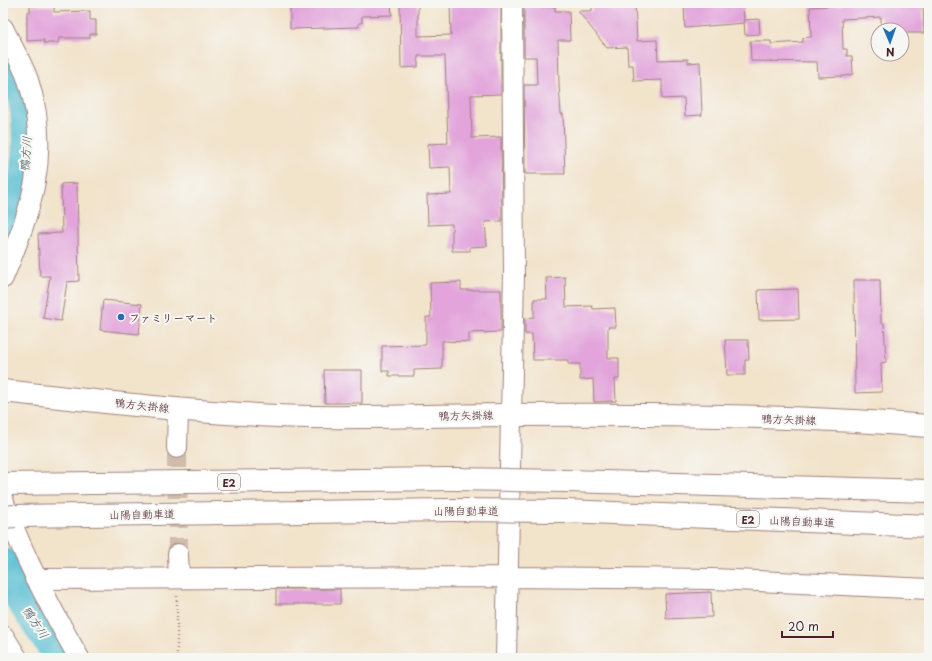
<svg xmlns="http://www.w3.org/2000/svg" width="932" height="661" font-family="'Playpen Sans','Klee One',sans-serif">
<style>
.lines{fill:none;stroke-linecap:round;stroke-linejoin:round}
.river{stroke:#56bed2;stroke-width:31}
.building{fill:#e2a4db}
.minor-tunnel{stroke:#d0bcab;stroke-width:20;stroke-dasharray:20 10;stroke-linecap:butt}
.minor-casing{stroke:#9e817b;stroke-width:22}
.secondary-casing{stroke:#9e817b;stroke-width:24}
.primary-casing{stroke:#9e817b;stroke-width:24}
.motorway-casing{stroke:#9e817b;stroke-width:24}
.path{stroke:#9e817b;stroke-width:2.5;stroke-dasharray:1 3;stroke-linecap:butt}
.minor{stroke:#fff;stroke-width:20}
.secondary{stroke:#fff;stroke-width:22}
.primary{stroke:#fff;stroke-width:22}
.motorway{stroke:#fff;stroke-width:22}
.motorway-bridge-casing{stroke:#9e817b;stroke-width:24;stroke-linecap:butt}
.motorway-bridge{stroke:#fff;stroke-width:22}
.poi-dot{fill:#1f6fb2;stroke:#f6f6f2;stroke-width:1.5}
.labels{text-anchor:middle;dominant-baseline:central;stroke-width:4;stroke-linejoin:round;paint-order:stroke}
.shield{fill:#f6f6f2;stroke:#7e6067;stroke-width:1}
.shield-label{font-size:10px;font-weight:bold;fill:#4a1f2b}
.poi-label{font-size:11px;font-weight:bold;fill:#4a1f2b;stroke:#f6f6f2;text-anchor:start}
.street-label{font-size:11px;fill:#4a1f2b;stroke:#f6f6f2}
.water-label{font-size:12px;font-style:italic;fill:#4e5765;stroke:#f6f6f2}
</style>
<rect width="100%" height="100%" fill="#f6f6f2"/>
<filter id="ink" filterUnits="userSpaceOnUse"><feTurbulence type="fractalNoise" baseFrequency=".025" numOctaves="2"/><feDisplacementMap in="SourceGraphic" scale="8" xChannelSelector="R" yChannelSelector="G"/><feConvolveMatrix kernelMatrix="1 2 1 2 8 2 1 2 1" color-interpolation-filters="sRGB"/></filter>
<filter id="wash" filterUnits="userSpaceOnUse"><feTurbulence type="fractalNoise" baseFrequency=".012" numOctaves="4" result="noise"/><feDisplacementMap in="SourceGraphic" scale="16" xChannelSelector="R" yChannelSelector="G"/><feGaussianBlur stdDeviation="0.9" result="paint"/><feColorMatrix in="noise" values="0 0 0 0 0 0 0 0 0 0 0 0 0 0 0 0 0 1.4 0 .05"/><feComposite in="paint" operator="in"/></filter>
<g filter="url(#wash)">
<rect width="100%" height="100%" fill="#f2e3cb"/>
<g class="lines">
<!-- river -->
<path class="river" d="M3 54C11 69 20 85 24 102 33 152 22 208 3 255
M3 563 21 600 60 658"/>
</g>
<g id="blocks">
<!-- building -->
<path class="building" d="M290 3H391L392 15 362 16V23H359V27L290 29Z
M400 3H418V36L451 35 450 4 501 3V94L471 95 472 138 501 137 502 221 485 222 487 246 470 247V251H452V224L428 225 427 195 451 194 450 167 429 168 428 144 448 143 445 56H418V67L401 68Z
M635 3 637 41 657 40 658 60 688 59V63L700 62 702 115 685 116 684 98 662 99V80L634 81 633 65H628L627 47 607 48 578 11H592V4Z
M684 3H743L744 23 685 28Z
M842 3H923L924 33H902V30H881V17L842 19 843 49H847V56H852L853 74 845 76 818 77 817 62 751 61 750 41H771V44L803 42V38L811 37 810 7 842 5Z
M30 6H54V12L90 11V20H96V34H90V38H59L58 43H44V40L27 41V12H30Z
M524 7H555V11H569L570 40H558L559 85 561 114H563L565 174H525L524 85H537L536 57H524Z
M759 19 760 34 745 35 744 20Z
M77 183 79 281 67 282 61 321 43 318 50 276H40L38 234 62 233 61 184Z
M565 277 566 307 592 306 593 309 615 308 616 327H608V358H619V379H615L616 401 594 402 593 379 580 380V364H568V360H533L532 334H525V318L534 317V299H547L546 278Z
M854 280H880L881 323H884L886 362 881 363 882 392 855 393Z
M461 282V290H501V332L469 333V342L442 341V369L414 370V376H389V371H382V346L426 345V317H431L430 283Z
M798 289 799 319 759 320 758 290Z
M103 300 142 304 139 334 100 330Z
M725 340H748L749 360H745V375H727Z
M324 370H362V403H325Z
M276 589H340V604H276Z
M711 592 712 617 666 619 665 594Z"/>
</g>
</g>
<g filter="url(#ink)">
<use href="#blocks" fill-opacity="0" stroke="#9e817b" stroke-width="1"/>
<g class="lines">
<!-- minor-tunnel -->
<path class="minor-tunnel" d="M177 448 178 554"/>
<defs>
<path id="minor" d="M3 28C11 45 22 63 28 80 52 154 31 210 3 278
M177 448 178 409
M3 500C23 556 50 607 79 658
M178 554 179 578
M35 579 508 577 713 579 929 589
M506 658 514 273 512 3"/>
<path id="secondary" d="M3 391C106 402 210 415 314 417 379 418 445 415 510 415 649 414 790 415 929 426"/>
<path id="primary" d="M3 637 16 658"/>
<path id="motorway" d="M567 481 929 491
M3 484 453 479
M566 511 929 526
M15 516 451 510"/>
</defs>
<!-- minor casing -->
<use href="#minor" class="minor-casing"/>
<!-- secondary casing -->
<use href="#secondary" class="secondary-casing"/>
<!-- primary casing -->
<use href="#primary" class="primary-casing"/>
<!-- motorway casing -->
<use href="#motorway" class="motorway-casing"/>
<!-- path -->
<path class="path" d="M177 596V658"/>
<!-- minor -->
<use href="#minor" class="minor"/>
<!-- secondary -->
<use href="#secondary" class="secondary"/>
<!-- primary -->
<use href="#primary" class="primary"/>
<!-- motorway -->
<use href="#motorway" class="motorway"/>
<defs>
<path id="motorway-bridge" d="M453 479 567 481
M451 510 566 511
M3 517 15 516"/>
</defs>
<!-- motorway-bridge casing -->
<use href="#motorway-bridge" class="motorway-bridge-casing"/>
<!-- motorway-bridge -->
<use href="#motorway-bridge" class="motorway-bridge"/>
</g>
</g>
<!-- markers -->
<circle class="poi-dot" cx="121" cy="317" r="4"/>
<g class="labels">
<!-- shield labels -->
<g class="shield">
<rect x="218" y="474" width="22" height="16" rx="3"/>
<rect x="737" y="511" width="22" height="16" rx="3"/>
</g>
<g class="shield-label">
<text x="229" y="482">E2</text>
<text x="748" y="519">E2</text>
</g>
<!-- poi labels -->
<g class="poi-label">
<text x="129" y="317">ファミリーマート</text>
</g>
<!-- street labels -->
<g class="street-label">
<text transform="translate(142 405) rotate(6)">鴨方矢掛線</text>
<text transform="translate(466 415) rotate(-1)">鴨方矢掛線</text>
<text transform="translate(789 419) rotate(2)">鴨方矢掛線</text>
<text x="466" y="510">山陽自動車道</text>
<text transform="translate(142 514) rotate(-1)">山陽自動車道</text>
<text transform="translate(802 521) rotate(2)">山陽自動車道</text>
</g>
<!-- water labels -->
<g class="water-label">
<text transform="translate(25 154) rotate(-86)">鴨方川</text>
<text transform="translate(36 622) rotate(56)">鴨方川</text>
</g>
</g>
<!-- margin -->
<rect width="932" height="661" fill="none" stroke="#f6f6f2" stroke-width="16"/>
<!-- north arrow -->
<g transform="translate(890 42) rotate(178)"><circle r="19" fill="#f6f6f2" stroke="#b1a0a2"/>
<path d="M0-3L7 15L0 10L-7 15Z" fill="#1f6fb2"/>
<text y="-6" font-size="11" font-weight="bold" text-anchor="middle" fill="#4a1f2b">N</text>
</g>
<!-- scale -->
<path d="M782 631v6h51v-6" fill="none" stroke="#4a1f2b" stroke-width="2"/>
<text x="788" y="631" font-size="12" fill="#4a1f2b" stroke="#f6f6f2" stroke-width="3" paint-order="stroke">20 m</text>
</svg>
